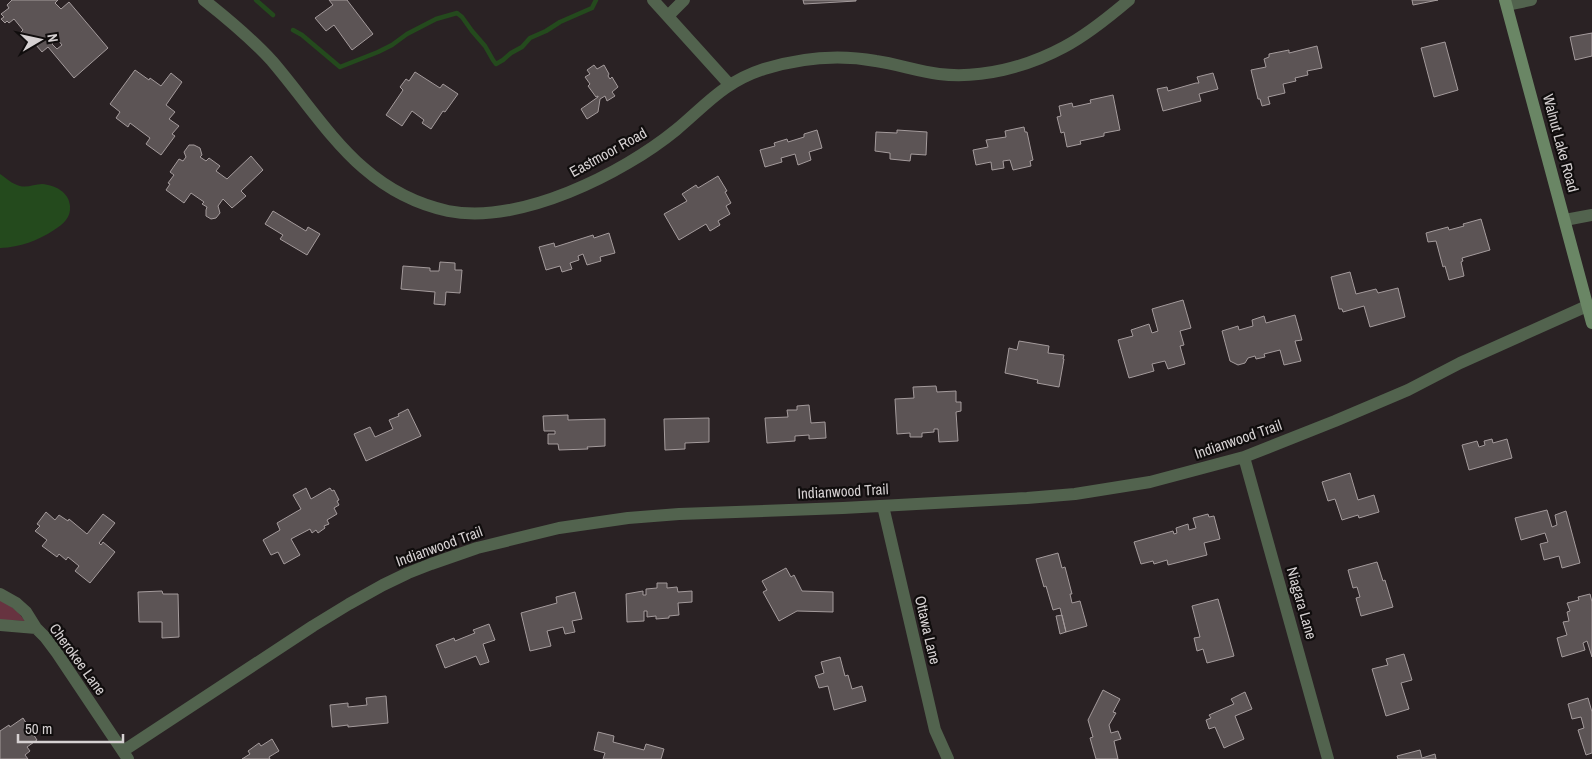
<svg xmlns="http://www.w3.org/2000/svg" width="1592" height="759" font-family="'Archivo Narrow',sans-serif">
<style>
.green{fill:#673340}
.water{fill:#244a1d}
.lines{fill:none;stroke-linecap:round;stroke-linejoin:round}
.stream{stroke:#244a1d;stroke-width:4.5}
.building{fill:#5c5455;stroke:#a49b9c;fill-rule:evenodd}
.street{stroke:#52634e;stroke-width:12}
.secondary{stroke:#6a8665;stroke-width:12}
.labels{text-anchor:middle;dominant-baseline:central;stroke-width:4.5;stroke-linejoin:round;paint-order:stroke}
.street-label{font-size:15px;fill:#d6d1d2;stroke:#100d0d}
</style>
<rect width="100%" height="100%" fill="#2a2224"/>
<!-- green -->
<path class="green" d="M0 598 18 612 25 621 0 620Z"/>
<!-- water -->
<path class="water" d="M0 174C6 178 12 184 20 186 27 188 35 184 42 184 55 185 69 192 70 206 71 218 63 224 54 230 37 241 21 247 0 248Z"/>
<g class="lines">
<!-- stream -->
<path class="stream" d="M256 0 273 15
M293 30 302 35 340 67 378 52 392 45 407 34 436 19 457 13 462 17 472 31 485 46 493 60 496 64 503 60 511 53 522 47 530 38 546 31 560 22 592 8 596 0"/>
</g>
<!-- building -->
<path class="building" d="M12 0H58L55 3 61 9 69 2 108 48 74 78 48 47 42 52 30 38 27 40 20 33 23 30 14 19 9 23 7 21 5 23 1 19 4 17 1 14 9 8 7 5ZM57 39 62 45 57 49 52 44Z
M329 0H347L373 34 352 50 334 25 326 31 315 18 333 5Z
M803 0H856V1L804 4Z
M1412 0H1438L1413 5Z
M1592 33V56L1575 60 1570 37Z
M1445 42 1458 90 1434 97 1421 48Z
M1317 46 1322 68 1307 71 1308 75 1295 78 1296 81 1283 84 1285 93 1268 97 1270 104 1262 106 1260 99H1258L1251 70 1266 67 1264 59 1269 57V54L1289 50V53Z
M594 65 597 69 604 65 609 74 608 76 610 79 612 77 618 87 612 92 615 96 607 101 605 96 600 99 598 112 587 119 581 109 598 97V96L596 97 588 86 590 84 585 77 590 74 587 70Z
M135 70 149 80 150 78 161 86 171 73 182 82 166 105 175 112 169 119 179 126 172 134 175 136 161 155 146 144 150 138 130 123 128 127 116 118 120 112 110 104Z
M415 72 440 88 443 84 458 94 445 112 443 111 431 129 422 123 424 120 412 111 402 126 386 115 403 90 400 87 406 79 409 81Z
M1213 73 1218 89 1199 94 1201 101 1163 111 1157 89 1167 87 1168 91 1196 83H1199L1197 77Z
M1113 95 1120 130 1104 133V136L1080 141 1081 144 1067 147 1064 132 1061 133 1057 117 1061 116 1059 106 1072 103 1073 107 1091 103 1090 100Z
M1024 127 1025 132H1027L1033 160 1030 161 1031 166 1013 170 1010 160 1003 161 1004 168 992 170 991 162 976 165 973 150 988 147 986 140 1006 137 1005 131Z
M817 130 822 148 809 152 811 160 798 165 795 154 781 158 782 162 765 167 760 150 775 146 774 143 787 139 788 142 804 137V134Z
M897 130 927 132 926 155 911 154 910 161 890 159V153L875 151 876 132 897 133Z
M189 145H194L200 148 202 155 200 157 206 161 209 158 220 166 216 171 227 179 251 156 263 170 241 191 246 196 232 208 223 199 218 206 220 213 216 218 211 219 206 216V210L207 207 202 204 204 202 191 193 184 203 166 190 170 184 168 183 174 175 170 172 179 159 183 161 186 157 184 152Z
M718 176 727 191 725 192 731 203 726 206 730 214 718 221 720 225 710 231 706 224 679 240 664 214 687 201 682 194 696 185 698 188Z
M273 211 306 231 308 227 320 234 307 255 280 239 283 235 265 224Z
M1481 219 1490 250 1462 258 1463 261 1461 262 1464 276 1449 280 1445 266 1443 267 1436 241 1428 242 1426 233 1448 227 1449 230 1464 226 1463 224Z
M609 233 615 253 600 257 601 261 587 265 583 254 578 256 579 260 570 263 572 269 562 272 560 266 546 270 539 247 554 243 555 247 593 235 594 238Z
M440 262 455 263V270H462L460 293 446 292 445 305 434 304 435 292 401 289 403 266 430 268V271H439Z
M1350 272 1356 294 1376 289 1378 293 1398 288 1405 317 1370 327 1364 306 1343 312 1342 309H1339L1331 277Z
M1183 300 1191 328 1180 331 1184 345 1180 346 1185 364 1168 369 1165 361 1152 364 1154 371 1129 378 1118 340 1133 336 1131 330 1149 324 1152 333 1158 331 1152 309Z
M1295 315 1302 340 1295 341 1301 361 1284 365 1280 350 1264 354 1265 357 1256 359 1255 356 1248 358 1245 363 1238 365 1230 361 1222 331 1238 326 1239 330 1253 326 1252 320 1264 316 1266 323Z
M1019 341 1049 346 1048 353 1064 355 1063 359H1064L1059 387 1037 383 1038 380 1005 373 1009 348 1017 350Z
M936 386 937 392 956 391V402H961V411L956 412 958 441 939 442 938 429H934V432L922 433V437H910V433L897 434 895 399 914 398 913 387Z
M809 405 811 423 825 422 826 438 809 439V435L795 436V441L767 443 765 418 788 417 787 410H797V406Z
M408 409 421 436 366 461 354 434 370 427 375 437 393 429 389 420 399 416 398 414Z
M568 415V420L605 419V446L587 447 588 449 559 450 558 444H548V434H555V431H544L543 416Z
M709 418V442L685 443V449L665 450 664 419Z
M1492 439 1493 443 1507 439 1512 458 1469 470 1462 445 1477 441 1479 447 1485 445 1484 441Z
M1350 473 1358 500 1374 495 1379 512 1359 518 1358 515 1342 520 1335 499 1328 501 1322 482Z
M306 488 311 499 330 488 332 491 334 490 339 500 337 501 339 505 334 508 337 514 327 520 329 524 324 526 325 528 318 533 316 530 312 533 310 529 291 539 300 555 284 564 278 552 271 555 263 540 280 530 277 523 301 509 293 495Z
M1547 510 1552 527 1557 525 1555 515 1566 511 1580 563 1562 568 1559 556 1544 560 1540 544 1548 542 1545 533 1521 540 1515 518Z
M46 512 55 520 59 515 68 521 69 519 87 534 103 514 115 523 99 543 101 545 103 542 115 552 90 583 75 571 79 566 68 557 66 560 59 554 57 557 42 546 47 540 35 531 40 526 37 524Z
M1208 514 1209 517 1214 516 1220 539 1204 543 1207 555 1168 565 1167 560 1154 564 1153 561 1141 564 1134 542 1173 531 1174 534 1177 533 1176 528 1188 524 1189 530 1196 528 1193 518Z
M1058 553 1062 568 1065 567 1072 594H1070L1072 603 1080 601 1087 626 1066 632 1060 608 1053 610 1046 586 1044 587 1036 559Z
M1377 562 1383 581 1385 580 1393 607 1361 616 1356 598 1360 597 1357 587 1353 588 1348 570Z
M786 568 791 577 794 575 802 591 833 592V612L797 611 779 621 763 592 767 590 762 581Z
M657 583H667V588L677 587 678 592 692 591V602L678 603 679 615 669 616V618L656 619V616L647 617V611H644V621L627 622 626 594 643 591V595H646V589L657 588Z
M162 591 163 594H178L179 637 162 638V622H139L138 592Z
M575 592 582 619 572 621 575 632 565 634 563 627 547 631 551 646 530 651 521 613 557 603 556 597Z
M1590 594 1592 602V657L1587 641 1583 643 1585 650 1562 657 1557 638 1567 635 1563 622 1569 621 1567 612 1570 611 1567 603 1579 600 1578 597Z
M1218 599 1234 656 1207 663 1203 649 1197 651 1194 638 1200 637 1192 606Z
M1062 615 1066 632 1060 634 1056 616Z
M489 624 495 640 483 644 489 662 480 665 476 656 445 668 436 645 454 638 455 641 475 633 473 630Z
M1404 654 1412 680 1401 683 1409 709 1386 716 1372 669 1388 665 1386 659Z
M840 657 845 676 848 675 852 689 862 686 866 701 834 710 828 686 819 688 815 676 824 673 821 662Z
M1103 690 1120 699 1113 712 1116 713 1109 725 1111 733 1118 731 1121 739 1114 741 1118 759H1096L1090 738 1093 737 1088 720Z
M1245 692 1252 709 1235 716 1244 739 1224 748 1215 727 1209 729 1206 720 1211 718 1209 715 1234 704 1231 699Z
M386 696 388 723 348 727V725L332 727 330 705 348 703V707L367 705 366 698Z
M1588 698 1592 712V753L1586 755 1578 730 1584 728 1581 717 1572 719 1568 704Z
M23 718 37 740 27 747 30 751 25 755 28 759H0V731L9 725 10 727Z
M598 732 614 736 613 742 644 750 646 744 664 749 661 759H603L605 753 594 750Z
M272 739 279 751 269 757 270 759H242L250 754 248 751 259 743 261 746Z
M1420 750 1422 758 1435 754 1436 759H1398L1397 756Z"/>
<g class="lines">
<!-- street -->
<path class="street" d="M204 0C228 19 251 38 272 61 325 123 360 192 448 211 520 225 622 174 676 130 707 104 724 82 764 69 800 58 838 54 876 61 897 64 917 71 939 74 981 79 1027 67 1064 47 1087 35 1109 17 1129 0
M653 0 729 84
M1507 5 1531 0
M668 16 684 0
M1565 220 1592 215
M1244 457 1328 759
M883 506 935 730 948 759
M0 594 16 603 26 612 36 628 45 637 57 653 128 759
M0 625 36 628
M123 751 313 626 349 604 383 585 408 573 431 564 477 548 559 528 628 518 679 514 843 508 1027 498 1075 494 1150 482 1244 457 1335 421 1408 390 1460 363 1587 306"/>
<!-- secondary -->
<path class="secondary" d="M1505 0 1592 323"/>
</g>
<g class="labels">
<!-- street labels -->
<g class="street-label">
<text transform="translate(1561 143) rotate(75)">Walnut Lake Road</text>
<text transform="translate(608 152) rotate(-29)">Eastmoor Road</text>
<text transform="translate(1238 439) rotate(-19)">Indianwood Trail</text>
<text transform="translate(843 491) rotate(-3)">Indianwood Trail</text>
<text transform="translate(439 546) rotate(-20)">Indianwood Trail</text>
<text transform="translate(1302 603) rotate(74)">Niagara Lane</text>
<text transform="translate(928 630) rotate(77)">Ottawa Lane</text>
<text transform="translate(78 659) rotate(54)">Cherokee Lane</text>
</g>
</g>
<!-- north arrow -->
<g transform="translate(40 40) rotate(81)" stroke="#100d0d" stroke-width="4" paint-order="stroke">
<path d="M0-4L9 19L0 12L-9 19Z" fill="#d6d1d2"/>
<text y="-8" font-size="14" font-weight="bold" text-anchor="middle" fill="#d6d1d2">N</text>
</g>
<!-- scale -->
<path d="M18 734v8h105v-8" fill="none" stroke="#d6d1d2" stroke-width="2.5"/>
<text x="25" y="734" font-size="15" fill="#d6d1d2" stroke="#100d0d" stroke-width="4" paint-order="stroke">50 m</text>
</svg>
